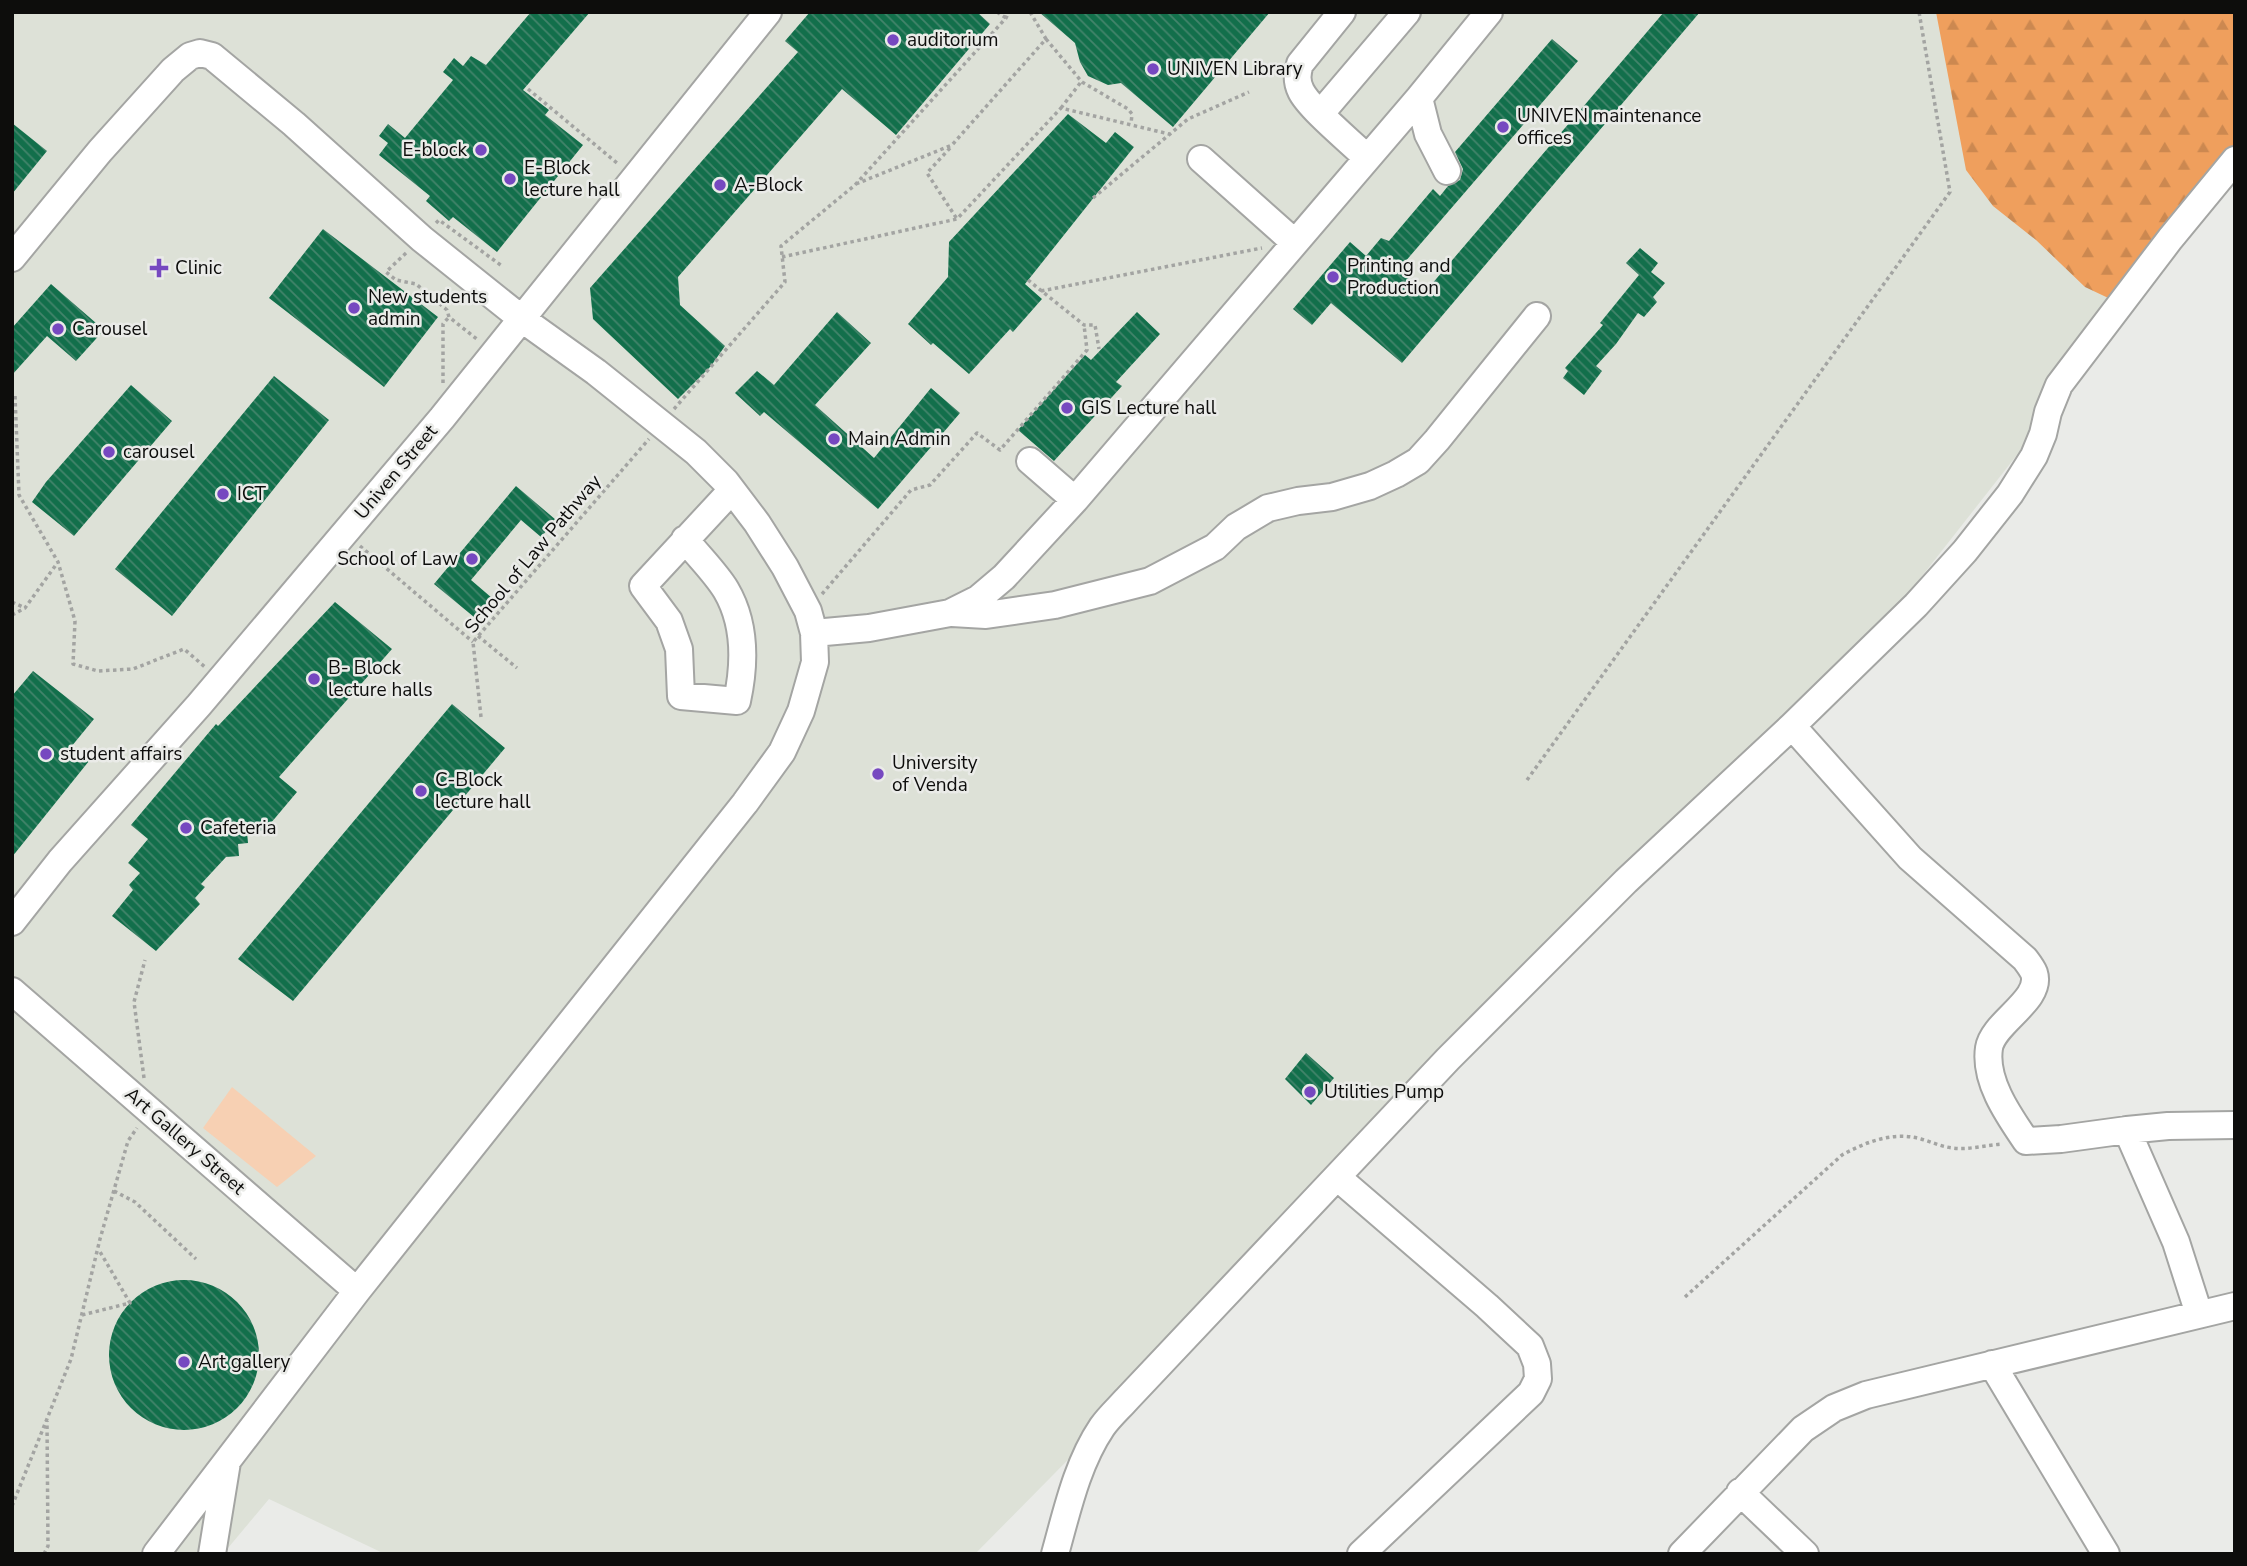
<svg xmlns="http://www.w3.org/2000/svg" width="2247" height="1566" font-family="'Nunito Sans',sans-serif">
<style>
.built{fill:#dde1d7}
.forest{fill:url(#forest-firs)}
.pitch{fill:#f7d0b3}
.building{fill:url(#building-back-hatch)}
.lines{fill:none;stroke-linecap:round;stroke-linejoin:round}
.minor-casing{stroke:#a4a5a3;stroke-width:30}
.path{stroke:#a3a4a2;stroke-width:3.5;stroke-dasharray:3.5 3.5;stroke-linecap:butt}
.minor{stroke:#fff;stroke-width:26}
.poi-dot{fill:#7648c0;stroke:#eaebe8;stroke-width:2.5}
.labels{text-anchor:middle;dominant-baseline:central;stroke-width:5;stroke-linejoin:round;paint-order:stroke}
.poi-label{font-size:19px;fill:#0d0d0c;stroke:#eaebe8;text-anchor:start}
.street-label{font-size:19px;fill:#0d0d0c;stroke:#eaebe8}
</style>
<defs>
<pattern id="forest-firs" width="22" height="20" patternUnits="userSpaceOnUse" patternTransform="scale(1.75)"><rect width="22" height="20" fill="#ef9f5d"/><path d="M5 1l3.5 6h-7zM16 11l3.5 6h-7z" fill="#cc8850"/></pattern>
<pattern id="building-back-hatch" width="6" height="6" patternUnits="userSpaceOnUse" patternTransform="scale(1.75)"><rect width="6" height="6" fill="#126f4b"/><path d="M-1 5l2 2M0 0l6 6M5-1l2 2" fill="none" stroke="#43846b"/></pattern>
</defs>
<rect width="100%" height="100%" fill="#eaebe8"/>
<!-- built -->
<path class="built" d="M12 12H2235L2115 330 1853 664 975 1554H385L269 1499 223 1554H12Z"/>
<!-- forest -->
<path class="forest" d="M1936 12H2235V158L2121 304 2085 287 2036 240 1993 206 1966 170Z"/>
<!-- pitch -->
<path class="pitch" d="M232 1087 316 1156 277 1187 203 1128Z"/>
<!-- building -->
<path class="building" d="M531 12H590L523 90 549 110 545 115 583 145 497 252 453 217 449 221 426 201 430 196 379 155 388 143 379 136 388 124 405 138 453 80 443 72 454 58 463 66 471 56 486 65Z
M810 12H977L990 24 896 135 842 89 678 277 680 305 725 346 711 366 678 399 593 319 590 288 798 52 785 41Z
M1039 12H1270L1173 127 1121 83 1108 85 1088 76 1080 62 1075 43Z
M1664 12H1700L1402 363 1331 303 1312 325 1293 309 1350 242 1366 256 1381 238 1389 241 1433 189 1440 196 1448 186 1460 180 1463 169 1455 152 1552 39 1578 61 1398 270 1425 292Z
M1068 114 1106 143 1115 132 1134 147 1025 284 1042 299 1013 332 1010 329 969 374 933 343 931 345 908 324 948 277 949 242Z
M12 123 47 151 12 194Z
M323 229 438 317 384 387 269 298Z
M1640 248 1658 263 1651 272 1665 283 1653 297 1657 302 1644 317 1638 313 1616 344 1596 366 1602 371 1584 395 1563 378 1568 371 1565 368 1603 325 1600 323 1639 275 1626 263Z
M51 284 104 330 76 361 47 336 12 375V328Z
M837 312 871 343 815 405 874 458 931 388 960 413 878 509 764 412 760 416 735 393 757 371 774 385Z
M1137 312 1160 334 1116 382 1122 386 1054 461 1018 430 1085 355 1091 360Z
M274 376 329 420 172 616 115 569Z
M131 385 172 421 74 536 32 502 46 482Z
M516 486 556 520 541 537 521 520 471 580 492 598 474 617 434 584Z
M335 602 392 649 279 777 297 792 265 830 247 832 248 843 238 844 239 856 226 857 201 884 205 887 195 898 200 904 156 951 112 916 133 890 129 885 140 873 128 863 148 839 131 825 216 724 218 726Z
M33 671 94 719 71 747 89 761 12 857V696Z
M452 704 505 748 293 1001 238 959Z
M1306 1053 1334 1078 1311 1105 1285 1079Z
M109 1355a75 75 0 1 1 150 0a75 75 0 1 1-150 0Z"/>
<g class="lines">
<defs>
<path id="minor" d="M1342 12 1300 64C1297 73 1296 81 1301 91 1309 108 1352 143 1367 158
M1419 98 1428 134 1447 171
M1321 113 1407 12
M1201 159 1294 242
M12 258 100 151 173 70 190 56 200 53 212 56 294 124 422 239 522 319 596 372 696 452 726 482 757 523 785 567 808 611 814 633
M1030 461 1075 500
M685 539C698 556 715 572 726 590 746 624 745 664 737 701L681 696 679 649 669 621 643 586 732 490
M952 613 986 615 1055 605 1150 581 1215 547 1236 527 1268 508 1298 501 1332 497 1370 486 1396 474 1418 461 1437 440 1537 316
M1792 726 1910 858 2025 959C2028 963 2032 968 2034 973 2043 1000 1993 1022 1989 1048 1984 1081 2009 1116 2026 1141L2061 1139 2127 1130 2176 1242 2199 1314
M12 922 60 861 199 705 442 418 768 12
M12 991 357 1291
M2127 1130 2168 1126 2235 1125
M1337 1177 1487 1306 1530 1346 1537 1364 1538 1379 1531 1393 1361 1554
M1992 1364 2106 1554
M1740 1492 1805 1554
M156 1554 357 1291 745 803 782 752 801 711 815 662 814 633 869 628 950 613 978 599 1004 577 1075 500 1419 98 1489 12
M212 1554 227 1462
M1055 1554C1067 1511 1077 1464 1102 1427 1109 1417 1119 1408 1127 1399L1448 1059 1626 881 1792 726 1916 605 1965 551 2010 494 2034 456 2043 434 2048 412 2059 385 2170 239 2235 160
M1682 1554 1803 1429 1834 1408 1866 1395 2235 1306"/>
</defs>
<!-- minor casing -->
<use href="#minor" class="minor-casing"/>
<!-- path -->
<path class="path" d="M997 12 1006 18
M1046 39 1082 82 1128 109 1132 114 1131 124
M528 89 617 163
M1061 108 1081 82
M950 148 927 173 957 219
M856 184 952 145 1046 39 1030 12
M1093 198 1188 119 1249 92
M436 223 439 220 502 266
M406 253 386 272 396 280 416 284 447 310 449 317 478 340
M782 257 957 219 1061 108 1169 134
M1028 280 1084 325H1095L1099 349
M1041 291 1262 248
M443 383V324L449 317
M15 396 19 495 58 562 75 621 73 664 98 671 133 669 184 649 205 667
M674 409 785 282 781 246 855 185 1006 18 1009 12
M360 546 473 642
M822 594 911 490 930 485 977 433 1000 450 1087 350 1084 325
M12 602 25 608
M12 615 25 608 58 562
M478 636 517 668
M481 717 473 642 649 439
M1527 780 1950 192 1919 12
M144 1078 134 1002 145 960
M114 1191 135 1202 196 1259
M1685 1297 1842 1155C1866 1142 1893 1131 1921 1139 1932 1142 1942 1147 1953 1148 1969 1150 1987 1145 2003 1144
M82 1315 130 1303 99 1250
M12 1506 71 1359 100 1239 128 1141 137 1128
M44 1554 48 1546 47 1421"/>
<!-- minor -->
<use href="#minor" class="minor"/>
</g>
<!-- markers -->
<g class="poi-dot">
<circle cx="893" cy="40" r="7"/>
<circle cx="1153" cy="69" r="7"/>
<circle cx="1503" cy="127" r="7"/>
<circle cx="481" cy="150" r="7"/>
<circle cx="510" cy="179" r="7"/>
<circle cx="720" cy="185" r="7"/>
<path d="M155.5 257.5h7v7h7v7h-7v7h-7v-7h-7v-7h7z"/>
<circle cx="1333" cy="277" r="7"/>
<circle cx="354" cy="308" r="7"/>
<circle cx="58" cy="329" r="7"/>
<circle cx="1067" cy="408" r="7"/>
<circle cx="834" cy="439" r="7"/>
<circle cx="109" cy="452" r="7"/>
<circle cx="223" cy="494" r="7"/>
<circle cx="472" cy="559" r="7"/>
<circle cx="314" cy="679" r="7"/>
<circle cx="46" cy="754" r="7"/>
<circle cx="878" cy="774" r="7"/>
<circle cx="421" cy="791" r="7"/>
<circle cx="186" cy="828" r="7"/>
<circle cx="1310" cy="1092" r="7"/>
<circle cx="184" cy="1362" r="7"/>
</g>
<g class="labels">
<!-- poi labels -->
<g class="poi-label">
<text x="907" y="40">auditorium</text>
<text x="1167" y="69">UNIVEN Library</text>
<text x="1517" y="116">UNIVEN maintenance<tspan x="1517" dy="22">offices</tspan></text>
<text x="467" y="150" text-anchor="end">E-block</text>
<text x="524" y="168">E-Block<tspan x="524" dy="22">lecture hall</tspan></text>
<text x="734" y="185">A-Block</text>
<text x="1347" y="266">Printing and<tspan x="1347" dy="22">Production</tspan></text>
<text x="175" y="268">Clinic</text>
<text x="368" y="297">New students<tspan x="368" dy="22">admin</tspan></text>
<text x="72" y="329">Carousel</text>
<text x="1081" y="408">GIS Lecture hall</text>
<text x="848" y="439">Main Admin</text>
<text x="123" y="452">carousel</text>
<text x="237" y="494">ICT</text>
<text x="458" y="559" text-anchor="end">School of Law</text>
<text x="328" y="668">B- Block<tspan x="328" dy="22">lecture halls</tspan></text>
<text x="60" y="754">student affairs</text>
<text x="892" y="763">University<tspan x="892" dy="22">of Venda</tspan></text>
<text x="435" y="780">C-Block<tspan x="435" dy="22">lecture hall</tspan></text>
<text x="200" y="828">Cafeteria</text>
<text x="1324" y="1092">Utilities Pump</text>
<text x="198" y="1362">Art gallery</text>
</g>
<!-- street labels -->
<g class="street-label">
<text transform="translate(396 472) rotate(-50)">Univen Street</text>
<text transform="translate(533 554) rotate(-50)">School of Law Pathway</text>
<text transform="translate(185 1141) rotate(41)">Art Gallery Street</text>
</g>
</g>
<!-- border -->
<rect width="2247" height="1566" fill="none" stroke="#0d0d0c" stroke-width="28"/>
</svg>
